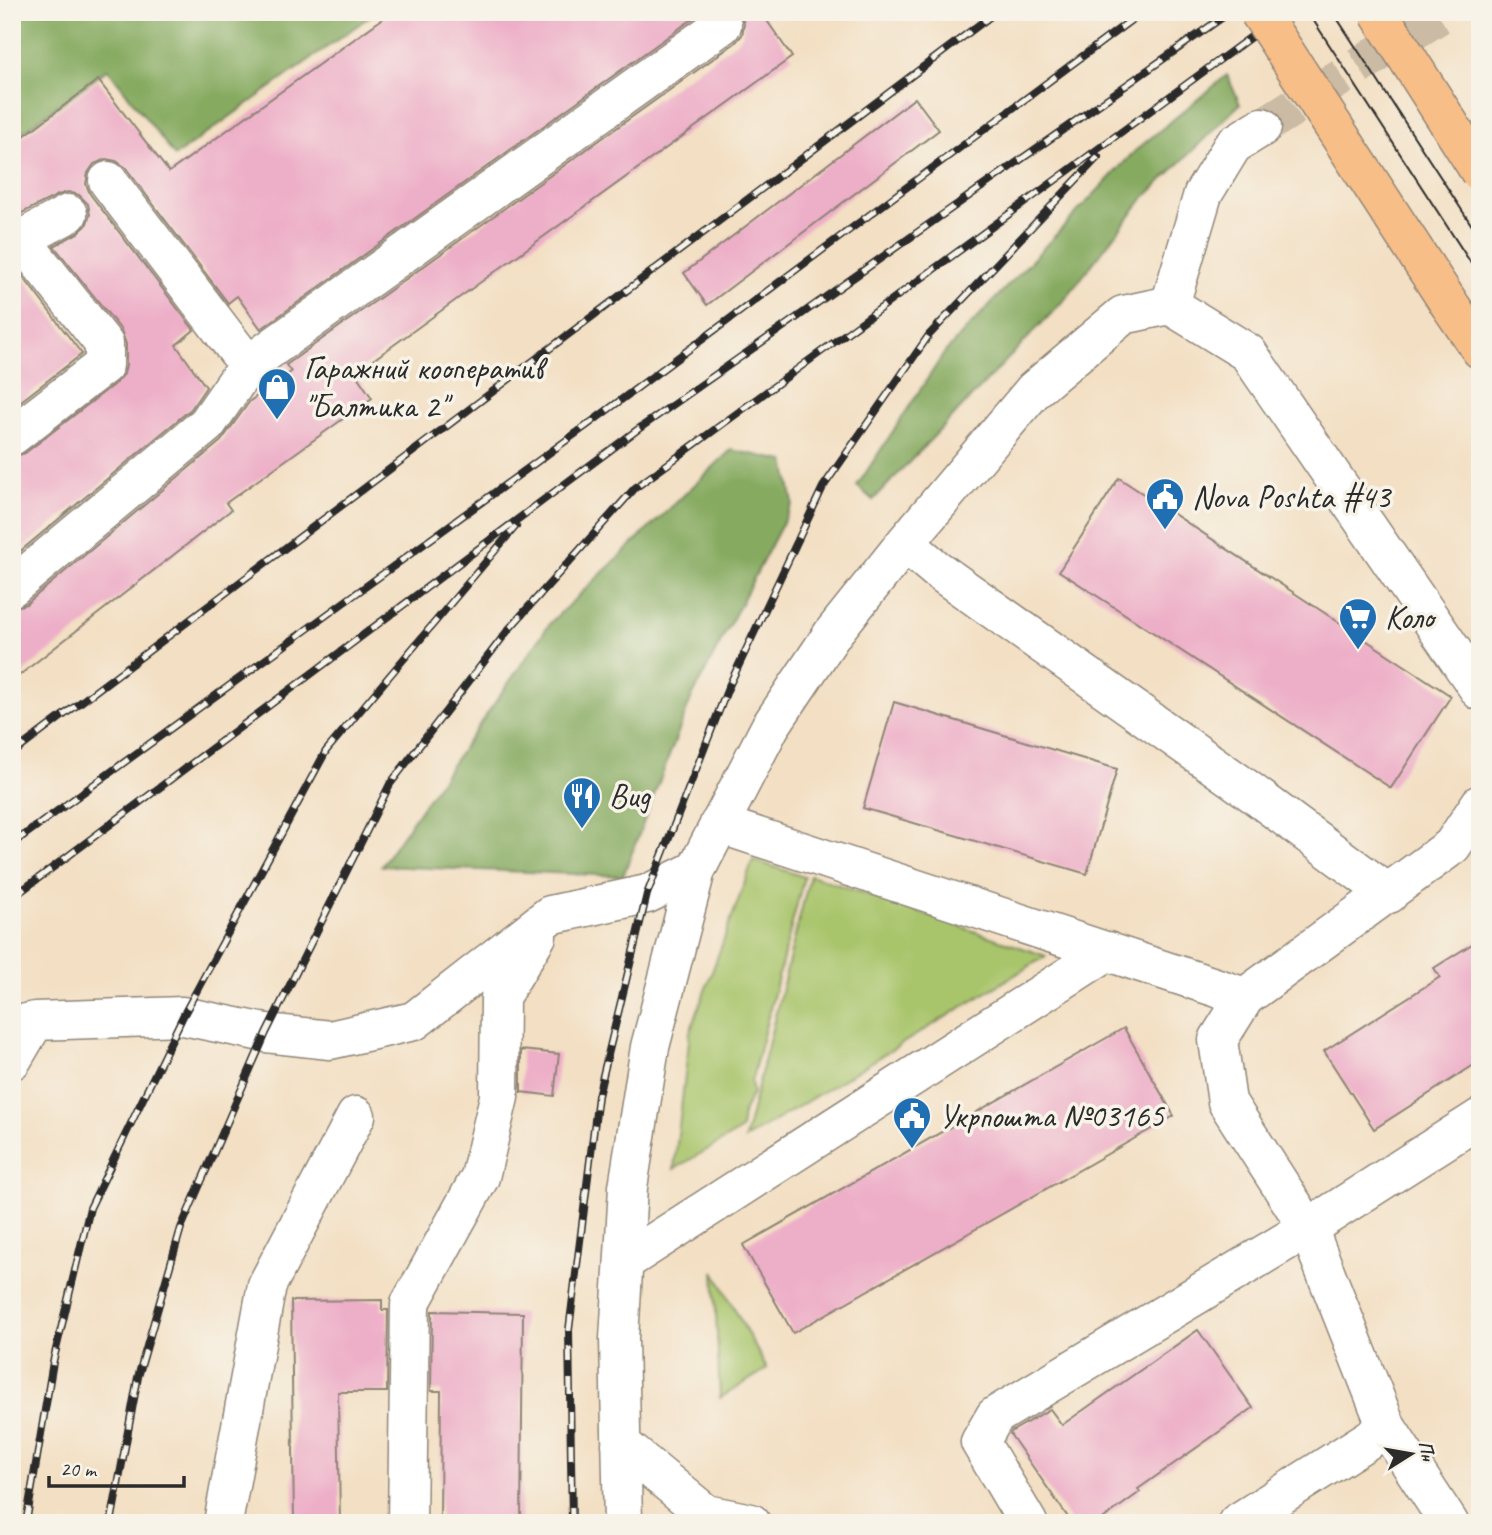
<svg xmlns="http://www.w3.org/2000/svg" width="1492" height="1535" font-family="Caveat,sans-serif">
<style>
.green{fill:#a9c56c;stroke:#6a784c;stroke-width:2}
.forest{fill:#86aa60;stroke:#586a46;stroke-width:2}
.building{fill:#edaec7}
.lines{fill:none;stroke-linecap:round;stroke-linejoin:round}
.minor-tunnel{stroke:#cbbba5;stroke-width:38;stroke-dasharray:38 19;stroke-linecap:butt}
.minor-casing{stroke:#8f8577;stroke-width:41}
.major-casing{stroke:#8f8577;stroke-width:41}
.minor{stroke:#fff;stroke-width:38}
.major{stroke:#f7be88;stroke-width:38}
.tram{stroke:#2b2b2b;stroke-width:2}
.rail-casing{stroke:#2b2b2b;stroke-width:8}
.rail{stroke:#f7f3e8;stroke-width:5;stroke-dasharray:16;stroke-linecap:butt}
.major-bridge-casing{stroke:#8f8577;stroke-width:41;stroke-linecap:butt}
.major-bridge{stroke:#f7be88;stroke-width:38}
.labels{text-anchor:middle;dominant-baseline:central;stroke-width:7;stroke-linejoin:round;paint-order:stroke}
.poi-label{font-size:33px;fill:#2b2b2b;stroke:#f7f3e8;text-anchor:start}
</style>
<rect width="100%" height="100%" fill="#f7f3e8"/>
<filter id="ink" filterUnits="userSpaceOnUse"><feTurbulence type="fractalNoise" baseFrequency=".0143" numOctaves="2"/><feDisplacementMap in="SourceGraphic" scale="14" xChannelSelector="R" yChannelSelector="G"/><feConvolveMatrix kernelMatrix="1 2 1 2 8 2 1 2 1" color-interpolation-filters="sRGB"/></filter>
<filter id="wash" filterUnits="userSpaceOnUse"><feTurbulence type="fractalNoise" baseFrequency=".00686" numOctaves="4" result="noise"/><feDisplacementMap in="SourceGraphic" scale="28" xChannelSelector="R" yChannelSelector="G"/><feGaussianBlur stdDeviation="1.57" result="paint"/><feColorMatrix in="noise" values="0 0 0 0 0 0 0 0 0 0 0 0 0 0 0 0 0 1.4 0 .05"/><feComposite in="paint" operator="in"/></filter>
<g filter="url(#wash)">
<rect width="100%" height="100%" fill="#f3dfc3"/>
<!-- green -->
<path class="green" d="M753 860 804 877 751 1082 753 1093 743 1112 741 1130 674 1169 690 1032Z
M810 875 1046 956 745 1139Z
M714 1271 767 1369 720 1398Z"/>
<!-- forest -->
<path class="forest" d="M12 12H376L175 156 108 69 12 140Z
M1227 75 1240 104 1143 199 1065 299 873 500 857 486 945 352 1135 151Z
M731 450 785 461 793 503 691 699 623 876 381 866 551 622Z"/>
<g id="blocks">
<!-- building -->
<path class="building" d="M392 12H702L261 329 237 296 228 303 125 167 116 161 106 159 94 164 88 173 86 184 90 194 194 330 176 345 206 387 191 409 12 558V457L25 453 117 382 124 374 126 365V344L121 330 54 246 78 233 86 226 90 215 88 204 79 195 68 192 58 195 12 218V145L98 80 169 172Z
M740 12H761L792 57 355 373 372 398 226 503 231 510 12 681V608L26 604 221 441 250 401 291 372 286 365 735 43 742 35 744 24Z
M915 98 939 130 707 305 684 273Z
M14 265 82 354 12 408V266Z
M1119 478 1451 696 1391 788 1059 571Z
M894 702 1117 769 1087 874 863 808Z
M1480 939V1061L1374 1129 1324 1051 1440 977 1434 968Z
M1124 1028 1174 1116 793 1333 743 1245Z
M521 1050 559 1054 554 1096 521 1092Z
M382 1300V1310H388L387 1392H338L340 1523H294L291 1301Z
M432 1311 523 1313 521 1523H440L441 1391H431Z
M1198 1330 1253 1408 1138 1489 1140 1492 1097 1523H1072L1010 1434 1011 1432 1050 1409 1062 1425Z"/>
</g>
</g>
<g filter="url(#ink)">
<use href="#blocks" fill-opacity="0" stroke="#8f8577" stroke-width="2"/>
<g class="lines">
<!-- minor-tunnel -->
<path class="minor-tunnel" d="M1262 127 1444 12"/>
<defs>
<path id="minor" d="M108 181 248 365
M12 244 68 214
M1170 305 1248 353 1480 691
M12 436 104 365V344L20 238
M905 543 936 569 1247 789 1389 894
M12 587 207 424 248 365 722 25
M719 824 1245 997
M12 1026 35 1021 183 1016 266 1033 330 1040 414 1021 550 915 647 894 696 870
M12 1060 35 1021
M624 1262 1108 951
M621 1444 706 1514 751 1523
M223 1523 267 1285 356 1116
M407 1523 410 1304 480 1177 499 1097 500 997 537 936
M623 1523 619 1339 628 1187 650 1047 696 870 770 727 833 633 905 543 1034 390 1123 315 1170 305 1203 194 1233 145 1262 127
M1028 1523 980 1442 995 1416 1308 1228 1227 1102 1218 1040 1245 997 1452 846 1480 804
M1237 1523 1387 1428
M1449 1523 1387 1428 1308 1228 1480 1118"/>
<path id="major" d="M1450 305 1480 349"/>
</defs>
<!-- minor casing -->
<use href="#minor" class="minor-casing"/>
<!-- major casing -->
<use href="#major" class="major-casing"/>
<!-- minor -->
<use href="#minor" class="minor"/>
<!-- major -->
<use href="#major" class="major"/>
<!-- tram -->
<path class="tram" d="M1308 12 1480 277
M1333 12 1480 238"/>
<defs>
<path id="rail" d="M12 754 996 12
M12 844 586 426 1142 12
M12 898 637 430 1230 12
M26 1523 53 1362 90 1208 183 1016 326 751 516 526
M111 1523 138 1377 181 1228 266 1033 390 784 509 629 635 488 1285 12
M572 1523 569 1330 598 1096 647 894 728 688 823 487 929 335 1098 157"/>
</defs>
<!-- rail casing -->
<use href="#rail" class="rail-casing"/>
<!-- rail -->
<use href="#rail" class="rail"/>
<defs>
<path id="major-bridge" d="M1259 12 1450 305
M1378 12 1480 172"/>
</defs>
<!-- major-bridge casing -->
<use href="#major-bridge" class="major-bridge-casing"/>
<!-- major-bridge -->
<use href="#major-bridge" class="major-bridge"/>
</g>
</g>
<!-- icons -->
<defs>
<symbol id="shop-pin" viewBox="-11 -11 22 30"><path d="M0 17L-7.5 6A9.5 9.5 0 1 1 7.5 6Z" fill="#1f6fb2" stroke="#f7f3e8"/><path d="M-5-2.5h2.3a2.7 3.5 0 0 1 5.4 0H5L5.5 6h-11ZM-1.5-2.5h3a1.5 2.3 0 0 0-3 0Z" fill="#fff"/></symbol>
<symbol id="civic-pin" viewBox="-11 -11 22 30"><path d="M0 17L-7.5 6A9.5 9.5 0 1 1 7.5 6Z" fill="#1f6fb2" stroke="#f7f3e8"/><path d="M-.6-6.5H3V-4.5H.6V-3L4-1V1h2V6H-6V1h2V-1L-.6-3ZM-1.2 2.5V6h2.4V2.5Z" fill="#fff"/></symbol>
<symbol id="supermarket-pin" viewBox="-11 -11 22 30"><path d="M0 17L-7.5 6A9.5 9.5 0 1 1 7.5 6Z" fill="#1f6fb2" stroke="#f7f3e8"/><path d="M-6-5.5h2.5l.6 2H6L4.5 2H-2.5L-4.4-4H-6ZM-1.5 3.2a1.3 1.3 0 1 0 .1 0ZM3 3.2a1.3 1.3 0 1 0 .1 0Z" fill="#fff"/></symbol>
<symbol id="restaurant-pin" viewBox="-11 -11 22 30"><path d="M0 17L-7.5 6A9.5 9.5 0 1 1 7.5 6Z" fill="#1f6fb2" stroke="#f7f3e8"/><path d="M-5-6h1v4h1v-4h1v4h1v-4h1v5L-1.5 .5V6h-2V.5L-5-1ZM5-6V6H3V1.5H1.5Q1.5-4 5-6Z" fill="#fff"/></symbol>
</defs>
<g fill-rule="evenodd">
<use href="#shop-pin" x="255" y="365" width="44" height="60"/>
<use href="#civic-pin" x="1143" y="475" width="44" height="60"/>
<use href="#supermarket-pin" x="1336" y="595" width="44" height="60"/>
<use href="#restaurant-pin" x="560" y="774" width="44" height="60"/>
<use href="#civic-pin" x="890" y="1094" width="44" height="60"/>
</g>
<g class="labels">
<!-- poi labels -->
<g class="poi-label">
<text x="304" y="368">Гаражний кооператив<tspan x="304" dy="38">"Балтика 2"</tspan></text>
<text x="1192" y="497">Nova Poshta #43</text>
<text x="1385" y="617">Коло</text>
<text x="609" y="796">Bug</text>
<text x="939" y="1116">Укрпошта №03165</text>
</g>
</g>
<!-- margin -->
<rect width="1492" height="1535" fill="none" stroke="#f7f3e8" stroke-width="42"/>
<!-- north arrow -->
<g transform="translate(1411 1454) rotate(79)" stroke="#f7f3e8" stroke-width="5" paint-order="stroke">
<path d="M0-5L12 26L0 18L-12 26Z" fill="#2b2b2b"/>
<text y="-10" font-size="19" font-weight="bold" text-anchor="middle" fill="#2b2b2b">Пн</text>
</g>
<!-- scale -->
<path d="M49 1476v10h135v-10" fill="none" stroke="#2b2b2b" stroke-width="3.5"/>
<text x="60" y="1476" font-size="21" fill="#2b2b2b" stroke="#f7f3e8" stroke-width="5" paint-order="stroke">20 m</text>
</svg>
